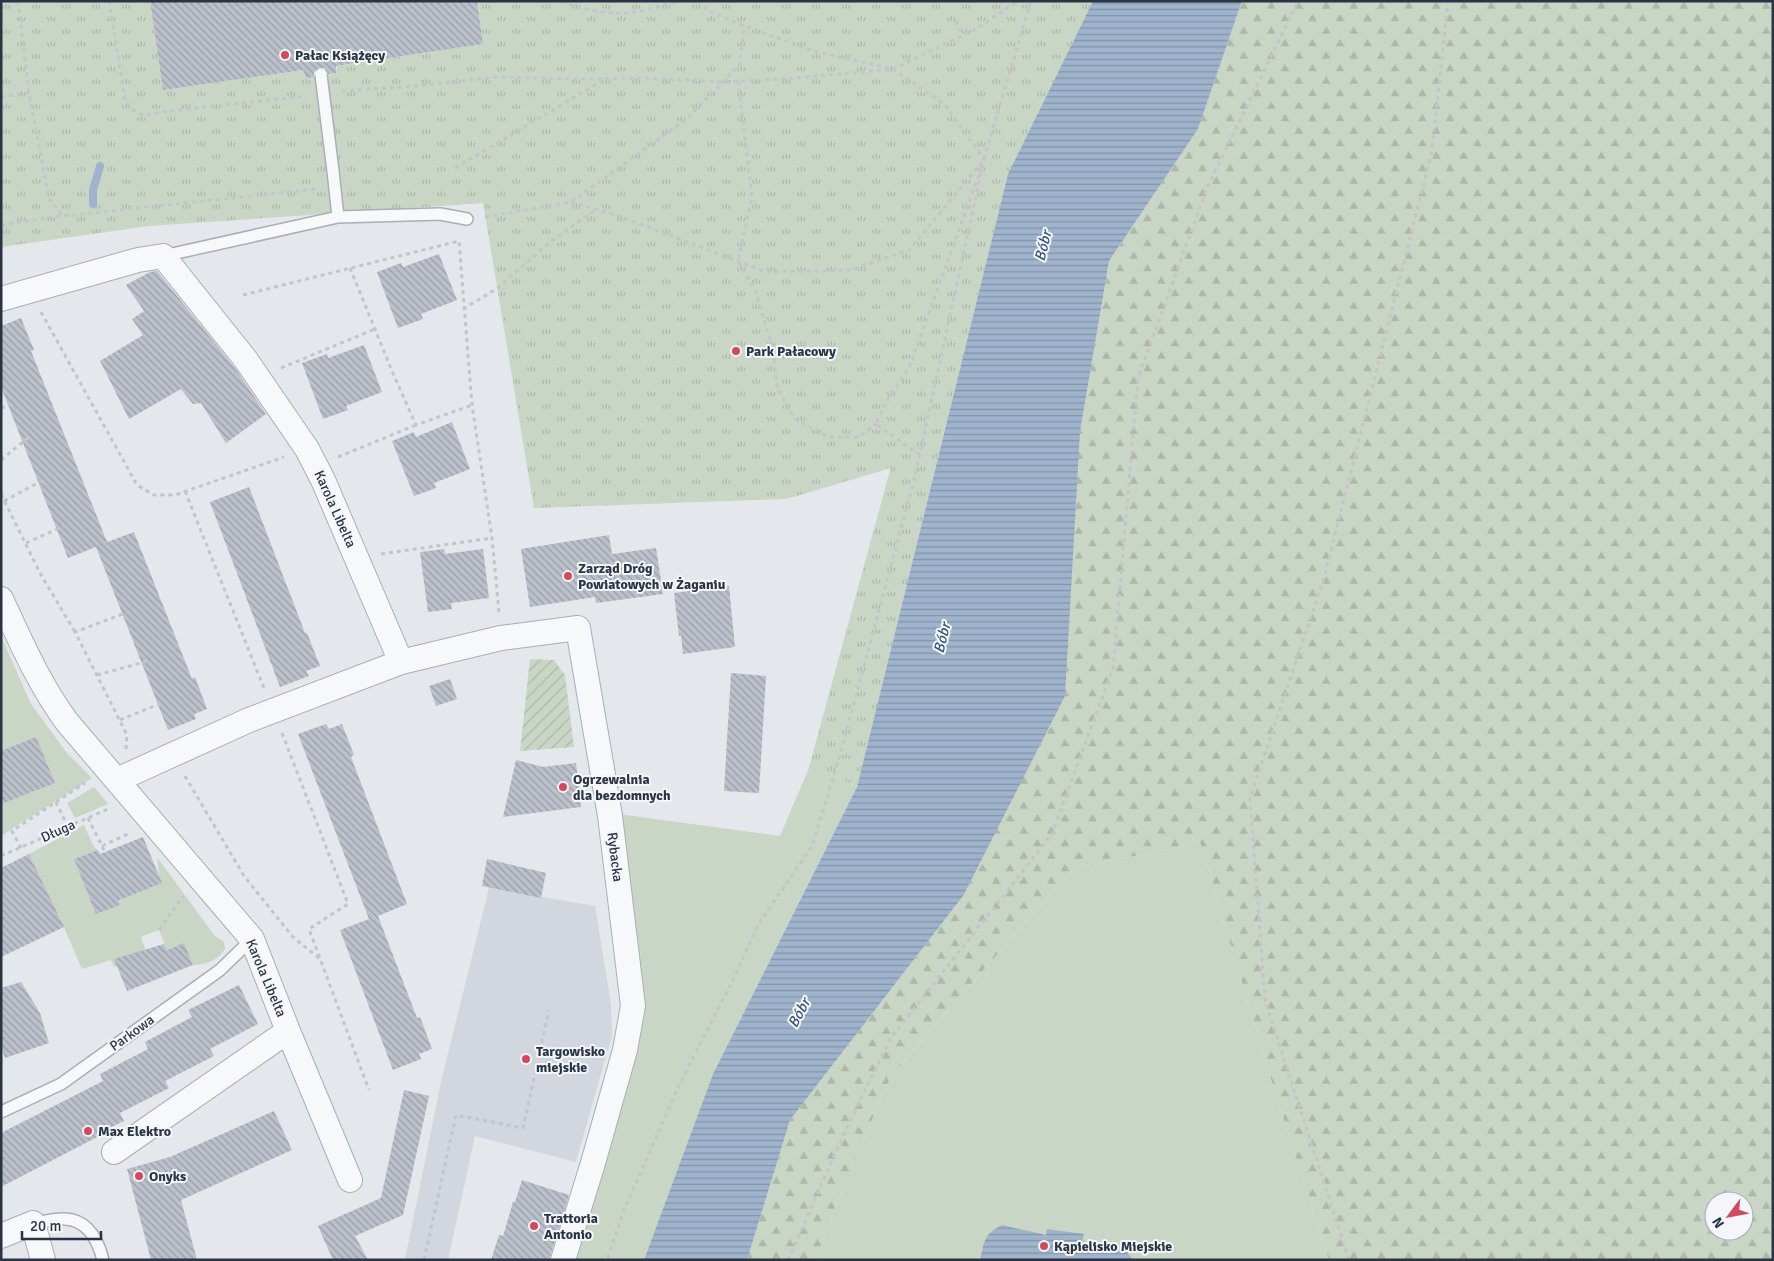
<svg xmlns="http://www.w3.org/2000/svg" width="1774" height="1261" font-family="Signika,sans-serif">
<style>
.built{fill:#d2d6de}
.grass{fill:#c9d6c5}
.forest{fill:url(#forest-firs);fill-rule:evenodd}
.park{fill:url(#park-tufts)}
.garden{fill:url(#garden-furrows)}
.water{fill:url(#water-rules)}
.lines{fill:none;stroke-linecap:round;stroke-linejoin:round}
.stream{stroke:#9fb4cc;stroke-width:8}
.building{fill:url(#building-back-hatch)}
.lane-casing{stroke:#a9aeb7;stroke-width:14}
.street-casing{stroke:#a9aeb7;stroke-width:26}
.path{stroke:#c2c5cb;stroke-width:3;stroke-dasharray:4 4;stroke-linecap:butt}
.lane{stroke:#f7f8fa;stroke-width:11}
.street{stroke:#f7f8fa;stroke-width:24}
.lane-bridge-casing{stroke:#a9aeb7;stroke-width:14;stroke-linecap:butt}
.lane-bridge{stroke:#f7f8fa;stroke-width:11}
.poi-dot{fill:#d1495b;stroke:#f4f6f9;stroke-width:2}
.labels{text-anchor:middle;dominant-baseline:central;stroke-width:4;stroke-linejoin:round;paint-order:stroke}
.poi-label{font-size:14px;font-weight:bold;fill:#2b3445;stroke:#f4f6f9;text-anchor:start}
.street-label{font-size:14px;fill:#2b3445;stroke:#f4f6f9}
.water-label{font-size:15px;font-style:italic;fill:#34527a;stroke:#f4f6f9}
</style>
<defs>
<pattern id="forest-firs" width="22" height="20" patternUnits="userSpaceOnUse" patternTransform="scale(1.25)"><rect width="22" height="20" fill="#c9d6c5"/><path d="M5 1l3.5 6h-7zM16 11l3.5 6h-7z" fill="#adb8ab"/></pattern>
<pattern id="park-tufts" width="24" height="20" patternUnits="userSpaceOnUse" patternTransform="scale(1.25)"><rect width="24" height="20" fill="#c9d6c5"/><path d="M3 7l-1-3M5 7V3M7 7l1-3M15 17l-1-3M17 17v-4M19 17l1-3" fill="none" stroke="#adb8ab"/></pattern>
<pattern id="garden-furrows" width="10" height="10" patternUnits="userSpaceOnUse" patternTransform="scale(1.25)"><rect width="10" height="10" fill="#c9d6c5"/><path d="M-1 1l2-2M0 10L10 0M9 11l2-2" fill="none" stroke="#adb8ab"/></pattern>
<pattern id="water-rules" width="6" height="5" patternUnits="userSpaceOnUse" patternTransform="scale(1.25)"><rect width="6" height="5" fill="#9fb4cc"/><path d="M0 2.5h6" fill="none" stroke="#8293a7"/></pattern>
<pattern id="building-back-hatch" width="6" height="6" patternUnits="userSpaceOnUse" patternTransform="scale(1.25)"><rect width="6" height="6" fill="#bbc0ca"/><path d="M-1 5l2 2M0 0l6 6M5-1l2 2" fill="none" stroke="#989da6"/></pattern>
</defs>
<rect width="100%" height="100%" fill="#e4e7ec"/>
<!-- built -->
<path class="built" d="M489 888 595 906 611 1004 612 1035 576 1162 475 1136 448 1260H405L441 1082Z"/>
<!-- grass -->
<path class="grass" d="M903 447 830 773 857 787 713 1074 644 1260H568L626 1064 618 814 780 836 809 768 891 467Z
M1 636 31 704 67 753 92 778 1 836Z
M94 787 108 804 75 818 67 803Z
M84 825 94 847 98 850 74 859 98 914 120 903 122 895 160 884 157 857 214 935 224 942 225 949C217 961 207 964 193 965L184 943 167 950 159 930 141 937 148 957 114 967 111 960 82 969 63 925 29 854Z
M1200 842 1273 1086 1329 1260H816L844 1184 891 1076 1026 921 1074 869Z"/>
<!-- forest -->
<path class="forest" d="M1242 1H1773V1260H1329L1273 1086 1200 842 1074 869 1026 921 891 1076 844 1184 816 1260H747L790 1120 963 896 1080 432 1109 261 1198 129ZM1714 1201H1744V1231H1714Z"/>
<!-- park -->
<path class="park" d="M1 1H150L163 90 303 70 306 78 336 73 337 66 483 44 477 1H1093L1008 174 857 787 825 771 809 768 891 468 786 499 534 508 483 203 149 226 1 247Z"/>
<!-- garden -->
<path class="garden" d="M530 659 554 660 565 675 574 747 520 751Z"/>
<!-- water -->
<path class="water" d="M1093 1H1242L1198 129 1109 261 1080 432 1065 696 963 896 790 1120 747 1260H644L713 1074 857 787 1008 174Z
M1002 1225 1046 1235 1047 1229 1084 1234 1082 1241 1127 1252 1133 1260H980C985 1240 983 1235 1002 1225Z"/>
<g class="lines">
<!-- stream -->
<path class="stream" d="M93 204V190L100 166"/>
</g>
<!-- building -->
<path class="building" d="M150 1H477L483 44 336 66V73L328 74 324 68H320L314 72V77L306 78 303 70 163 90Z
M439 254 457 300 421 314 423 319 398 328 377 272 401 263 403 267Z
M157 271 235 368 266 414 226 443 201 403 193 404 181 389 129 419 100 361 143 335 132 319 144 311 126 285 150 272Z
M21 318 34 350 31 351 107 542 134 532 192 679 195 677 207 709 194 714 196 719 168 730 96 547 68 558 1 387V326Z
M364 345 382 392 346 406 348 410 323 419 302 363 327 354 328 358Z
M452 422 470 469 434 483 436 488 414 496 392 441 414 432 416 437Z
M249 487 305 633H307L320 666 306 671 309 676 280 687 210 502Z
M609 535 612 554 656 548 663 594 596 603 595 597 530 607 521 549Z
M444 549 445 554 483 549 489 598 451 603 452 609 428 612 420 552Z
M729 586 735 647 683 654 681 635 679 636 674 593Z
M731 673 766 676 759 793 724 791Z
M450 679 457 699 436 706 429 686Z
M326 724 329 729 342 724 354 755 351 757 407 904 378 916 417 1018 420 1017 432 1049 419 1054 421 1059 393 1070 340 930 369 919 298 734Z
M36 737 55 783 1 804V751Z
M516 760 543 767 576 763 581 807 503 817Z
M143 837 162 883 119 900 120 905 96 914 74 859 98 850 100 854Z
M29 854 64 927 1 957V868Z
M487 859 546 873 541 898 482 886Z
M184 943 193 965 127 991 114 959 164 944 167 950Z
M21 982 40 1013 49 1043 5 1058 1 1046V988Z
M239 985 258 1024 210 1049 214 1056 165 1081 169 1088 120 1113 124 1121 103 1131V1134L1 1187V1133L103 1081 100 1074 148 1049 145 1042 192 1017 188 1010Z
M404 1090 429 1096 403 1215 355 1236 368 1260H333L318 1226 381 1198Z
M274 1111 292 1150 181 1200 197 1260H151L127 1169 170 1157Z
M522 1180 569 1195 549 1260H491L499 1235 503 1236 513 1202H515Z"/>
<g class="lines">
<defs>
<path id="lane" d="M338 217 440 214 467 219
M163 256 338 217 333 171
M1 1112 61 1084 220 970 252 939
M33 1223C43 1222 56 1218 65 1219 88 1220 98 1240 103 1260"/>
<path id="street" d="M1 299 138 260 163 256 246 360 307 449 323 480 401 662
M1 599C21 642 39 684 67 722L252 939 288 1031 350 1180
M117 780 249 720 401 662 501 638 578 628 610 816 633 1006 625 1050 593 1163 563 1260
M114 1152 288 1031
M1 1236 33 1223 43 1260"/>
</defs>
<!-- lane casing -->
<use href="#lane" class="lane-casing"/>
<!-- street casing -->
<use href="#street" class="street-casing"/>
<!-- path -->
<path class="path" d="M18 1 29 93 49 199 63 216 316 189
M109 1 125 100C136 116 142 117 160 112L306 96
M562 1C574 9 611 14 626 13 643 12 662 5 679 1
M698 1 709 11 744 26 813 51 893 69 978 28 1018 1
M956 21 963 35
M738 81 752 197 738 261 755 290 774 353 777 387 795 419 828 437H859L876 424
M342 91 415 86 497 77 577 79 645 78 723 82 783 79 893 69 945 105 984 159 915 476 840 755 812 846 758 925 731 984 680 1083 624 1210 607 1260
M1 97 29 93
M984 159 1031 1
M455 168 605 79
M571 202 619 216 766 272 851 270 909 250 984 160
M485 217 571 202 687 119 740 64 744 26
M1 225 63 216
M350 268 392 371 416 425 472 405
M243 295 459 241 472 405 492 538 499 612
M463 309 498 288 549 243 595 210
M41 312 137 485 154 495H175L284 457
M281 368 375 329
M1 408 13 404
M920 455 876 424 886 402 909 368 980 172
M338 457 416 425
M1 460 29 437 20 445
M185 491 264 688
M1 494 40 573 75 632
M4 501 45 479
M26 543 64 526
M381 554 492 538
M97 675 148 661
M120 720 164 702
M282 733 348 904 309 929 369 1090
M126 749 127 735 75 632 128 612
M185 776 244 876 293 937 320 959
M56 802 68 827
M88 818 105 852
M102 846 128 834
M21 848 12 831 85 783
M1 856 108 809
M159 930 183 896
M424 1260 456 1115 523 1128 549 1010
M788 1260 843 1136 890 1039 1052 834 1113 668 1138 378 1207 188 1298 1
M1349 1260 1265 1000 1250 798 1324 578 1432 151 1448 1"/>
<!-- lane -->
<use href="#lane" class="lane"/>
<!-- street -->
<use href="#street" class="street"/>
<defs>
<path id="lane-bridge" d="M321 75 333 171"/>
</defs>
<!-- lane-bridge casing -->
<use href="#lane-bridge" class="lane-bridge-casing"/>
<!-- lane-bridge -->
<use href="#lane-bridge" class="lane-bridge"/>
</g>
<!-- markers -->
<g class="poi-dot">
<circle cx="285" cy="55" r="5"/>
<circle cx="736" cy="351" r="5"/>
<circle cx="568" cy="576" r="5"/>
<circle cx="563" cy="787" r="5"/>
<circle cx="526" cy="1059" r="5"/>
<circle cx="88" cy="1131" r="5"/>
<circle cx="139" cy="1176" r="5"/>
<circle cx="534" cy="1226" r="5"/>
<circle cx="1044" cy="1246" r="5"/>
</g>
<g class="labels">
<!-- poi labels -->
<g class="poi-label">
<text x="295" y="55">Pałac Książęcy</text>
<text x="746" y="351">Park Pałacowy</text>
<text x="578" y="568">Zarząd Dróg<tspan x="578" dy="16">Powiatowych w Żaganiu</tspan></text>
<text x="573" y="779">Ogrzewalnia<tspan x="573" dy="16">dla bezdomnych</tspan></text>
<text x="536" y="1051">Targowisko<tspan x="536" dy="16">miejskie</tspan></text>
<text x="98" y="1131">Max Elektro</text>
<text x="149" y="1176">Onyks</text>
<text x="544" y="1218">Trattoria<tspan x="544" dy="16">Antonio</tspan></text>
<text x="1054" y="1246">Kąpielisko Miejskie</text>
</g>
<!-- street labels -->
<g class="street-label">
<text transform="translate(335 509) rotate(66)">Karola Libelta</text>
<text transform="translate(58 831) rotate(-24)">Długa</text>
<text transform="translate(615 857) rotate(83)">Rybacka</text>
<text transform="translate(266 978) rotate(67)">Karola Libelta</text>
<text transform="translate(132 1033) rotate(-36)">Parkowa</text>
</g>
<!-- water labels -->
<g class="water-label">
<text transform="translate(1043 246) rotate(-76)">Bóbr</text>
<text transform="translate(942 638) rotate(-76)">Bóbr</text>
<text transform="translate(799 1013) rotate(-62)">Bóbr</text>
</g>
</g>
<!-- border -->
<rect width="1774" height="1261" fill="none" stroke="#2b3445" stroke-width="5"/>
<!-- north arrow -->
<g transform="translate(1729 1216) rotate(238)"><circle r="24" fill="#f4f6f9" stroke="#a4a8b1"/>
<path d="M0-4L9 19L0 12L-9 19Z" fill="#d1495b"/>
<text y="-8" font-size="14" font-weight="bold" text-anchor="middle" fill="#2b3445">N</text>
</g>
<!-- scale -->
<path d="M22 1231v8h79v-8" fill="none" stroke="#2b3445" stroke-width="2.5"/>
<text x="30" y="1231" font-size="15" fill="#2b3445" stroke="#f4f6f9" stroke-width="4" paint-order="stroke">20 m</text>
</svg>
